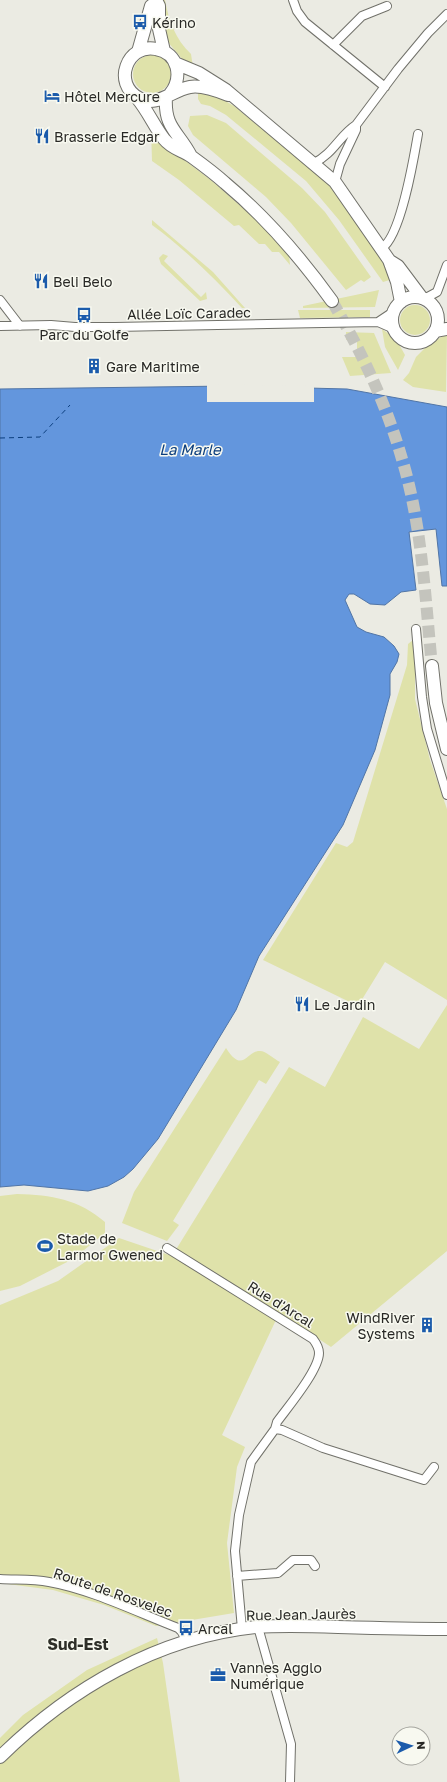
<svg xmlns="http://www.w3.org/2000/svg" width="447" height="1782" font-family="'Golos Text',sans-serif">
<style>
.green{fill:#dfe2aa}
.water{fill:#6396dd;stroke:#5175a6}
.pier{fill:#ebebe3}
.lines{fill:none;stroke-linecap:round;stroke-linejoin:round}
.ferry{stroke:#0b3e7e;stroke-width:1;stroke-dasharray:5 4;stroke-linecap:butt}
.secondary-tunnel{stroke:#c4c4bd;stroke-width:12;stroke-dasharray:12 6;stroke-linecap:butt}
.street-casing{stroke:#71716a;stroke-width:10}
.secondary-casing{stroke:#71716a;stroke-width:14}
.street{stroke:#fff;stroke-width:8}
.secondary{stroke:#fff;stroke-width:12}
.labels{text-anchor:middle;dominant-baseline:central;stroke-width:3;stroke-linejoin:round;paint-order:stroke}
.poi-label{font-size:14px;fill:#282825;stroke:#f8f9f0;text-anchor:start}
.street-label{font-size:14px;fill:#282825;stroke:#f8f9f0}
.water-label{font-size:15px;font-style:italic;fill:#0b3e7e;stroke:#f8f9f0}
.quarter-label{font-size:16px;font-weight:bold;fill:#2e2f28;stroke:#f8f9f0}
</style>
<rect width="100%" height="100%" fill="#ebebe3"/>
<!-- green -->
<path class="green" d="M162 0H165C169 21 175 39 191 54L193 67 183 60 167 41Z
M133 74a19 19 0 1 1 38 0a19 19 0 1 1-38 0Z
M198 92 215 95 234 106 329 184 387 264 393 279 383 282 339 220 306 181 226 115 210 106 201 104 198 99Z
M207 115 226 123 302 188 325 212 371 277 364 282 361 280 346 290 291 223 266 197 193 135 188 126 190 116Z
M151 128 162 143 212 181 261 224 289 255 290 265 279 252H272L265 244H259L239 225 234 226 179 180 152 161Z
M152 220 213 272 245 308H242C214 278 185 249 152 225Z
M163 254 168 256 164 261 201 297 206 292 207 299 200 301 161 264 159 258Z
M379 290 375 307 303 308V306Z
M400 320a15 15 0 1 1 30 0a15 15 0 1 1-30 0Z
M298 310H370V317L300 318Z
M382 329 396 339 405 355 398 370 385 347Z
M346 332 374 333 391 373 350 376 342 357H357V340H346Z
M447 333 446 392 413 387 403 380 409 373 416 357 424 349Z
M413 640 415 659V699L430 760 447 809V1000L385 962 358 1006 263 960 336 843 347 847 353 842 407 665 408 644Z
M447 1005V1251L331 1347 284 1316 275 1322 222 1435 245 1447 237 1467 227 1543 234 1613 156 1626 104 1605 53 1590 0 1583V1305L58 1281 119 1238 172 1256 289 1067 325 1087 363 1017 419 1049Z
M226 1048C243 1075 247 1050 260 1051 266 1051 274 1059 280 1062L266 1084 259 1080 173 1221 179 1225 167 1241 122 1223 134 1192Z
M17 1194C52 1195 78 1199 105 1222V1233L73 1259 20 1286 0 1291V1196Z
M157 1638 163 1663 180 1782H0V1738L23 1715 87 1670Z"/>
<!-- water -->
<path class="water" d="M228 386 347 389 447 407V586H442L436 529 409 532 416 590 401 592 385 605 370 604 354 594H349L345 600 357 627 366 632 384 637 394 646 399 654 397 662 390 674V695L375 750 343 825 259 956 236 1010 158 1139 133 1169 124 1177 108 1186 88 1191 24 1185 0 1187V389Z"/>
<!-- pier -->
<path class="pier" d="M207 384 314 386V402H207Z"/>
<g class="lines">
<!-- ferry -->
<path class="ferry" d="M0 438 40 437 70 405"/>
<!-- secondary-tunnel -->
<path class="secondary-tunnel" d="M332 301C361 351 386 403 402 459 422 525 425 597 432 666"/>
<defs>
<path id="street" d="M293 0 297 11 305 22 385 87
M333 45 362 16 387 6
M314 163C333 154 340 135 356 125L398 69 428 33 447 14
M335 182 340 164 356 130V125
M382 248C401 236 414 157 418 134
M424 299 437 292 447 265
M0 300 20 326
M378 322 393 312
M0 326 51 325 75 327H115L378 322 394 329
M416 629 422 697 427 729 447 795
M167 1248 313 1339C316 1343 319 1347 319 1353 319 1370 288 1407 277 1422L275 1429 251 1462 239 1515 235 1551 242 1629
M275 1429 282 1430 323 1448 424 1480 434 1467
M237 1576 278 1573 293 1560H311L315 1566
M0 1579C16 1580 33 1579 49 1582 90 1589 139 1613 178 1628L182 1632 186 1640
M258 1627 291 1744 290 1782"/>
<path id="secondary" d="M156 0 159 6V29L164 51
M138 52 151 6 156 2
M175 63 199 73 226 90 335 182 389 260 397 282 401 302
M170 94C183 78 179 53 156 49 127 43 112 84 139 98 157 108 172 90 190 87 201 85 218 91 228 95
M166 97C164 128 178 131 191 156
M137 98C148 111 154 126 164 139 172 149 182 150 192 157 203 165 215 174 225 183 267 218 301 258 332 301
M390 261 398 266 422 298
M392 320a23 23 0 1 1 46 0a23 23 0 1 1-46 0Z
M435 331 447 329
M432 666 436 703 447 749
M0 1757C69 1689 158 1637 256 1627 283 1625 311 1626 338 1627 374 1628 411 1629 447 1629"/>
</defs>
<!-- street casing -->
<use href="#street" class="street-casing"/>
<!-- secondary casing -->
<use href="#secondary" class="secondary-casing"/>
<!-- street -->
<use href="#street" class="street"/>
<!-- secondary -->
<use href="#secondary" class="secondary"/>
</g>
<!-- icons -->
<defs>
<symbol id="bus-bare" viewBox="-9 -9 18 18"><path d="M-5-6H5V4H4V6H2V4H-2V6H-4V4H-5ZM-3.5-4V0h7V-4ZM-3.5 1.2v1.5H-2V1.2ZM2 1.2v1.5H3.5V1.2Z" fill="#1b5bab" stroke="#f8f9f0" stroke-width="2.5" paint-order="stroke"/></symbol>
<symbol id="hotel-bare" viewBox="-9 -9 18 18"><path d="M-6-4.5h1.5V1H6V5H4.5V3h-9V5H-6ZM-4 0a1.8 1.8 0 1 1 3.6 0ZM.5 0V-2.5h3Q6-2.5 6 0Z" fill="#1b5bab" stroke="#f8f9f0" stroke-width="2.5" paint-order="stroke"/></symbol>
<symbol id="restaurant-bare" viewBox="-9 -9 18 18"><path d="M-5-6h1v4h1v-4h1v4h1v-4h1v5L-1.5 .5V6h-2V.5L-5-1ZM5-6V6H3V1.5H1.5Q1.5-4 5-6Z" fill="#1b5bab" stroke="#f8f9f0" stroke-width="2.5" paint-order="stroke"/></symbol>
<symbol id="building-bare" viewBox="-9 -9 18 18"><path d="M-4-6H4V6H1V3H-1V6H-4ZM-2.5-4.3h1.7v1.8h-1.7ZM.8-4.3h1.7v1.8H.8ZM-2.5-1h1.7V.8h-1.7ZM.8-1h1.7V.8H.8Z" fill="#1b5bab" stroke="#f8f9f0" stroke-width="2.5" paint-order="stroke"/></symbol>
<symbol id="stadium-bare" viewBox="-9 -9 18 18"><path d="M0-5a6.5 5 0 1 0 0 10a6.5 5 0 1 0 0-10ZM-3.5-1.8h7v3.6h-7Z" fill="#1b5bab" stroke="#f8f9f0" stroke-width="2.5" paint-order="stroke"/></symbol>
<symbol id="office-bare" viewBox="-9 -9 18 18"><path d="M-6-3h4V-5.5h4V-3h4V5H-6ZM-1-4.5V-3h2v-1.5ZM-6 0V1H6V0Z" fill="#1b5bab" stroke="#f8f9f0" stroke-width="2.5" paint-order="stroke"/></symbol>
</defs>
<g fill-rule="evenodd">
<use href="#bus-bare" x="129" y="11" width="22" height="22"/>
<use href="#hotel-bare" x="41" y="85" width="22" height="22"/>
<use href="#restaurant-bare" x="31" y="125" width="22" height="22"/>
<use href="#restaurant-bare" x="30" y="270" width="22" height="22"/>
<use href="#bus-bare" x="73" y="304" width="22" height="22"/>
<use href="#building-bare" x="83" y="355" width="22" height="22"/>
<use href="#restaurant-bare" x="291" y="993" width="22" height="22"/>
<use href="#stadium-bare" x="34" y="1235" width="22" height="22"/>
<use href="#building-bare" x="416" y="1314" width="22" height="22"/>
<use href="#bus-bare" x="175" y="1617" width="22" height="22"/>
<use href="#office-bare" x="207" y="1664" width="22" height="22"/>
</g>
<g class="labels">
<!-- poi labels -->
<g class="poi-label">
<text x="152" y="22">Kérino</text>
<text x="64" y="96">Hôtel Mercure</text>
<text x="54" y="136">Brasserie Edgar</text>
<text x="53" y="281">Beli Belo</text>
<text x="84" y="334" text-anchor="middle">Parc du Golfe</text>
<text x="106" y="366">Gare Maritime</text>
<text x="314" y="1004">Le Jardin</text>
<text x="57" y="1238">Stade de<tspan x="57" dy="16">Larmor Gwened</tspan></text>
<text x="415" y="1317" text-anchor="end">WindRiver<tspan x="415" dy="16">Systems</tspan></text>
<text x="198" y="1628">Arcal</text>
<text x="230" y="1667">Vannes Agglo<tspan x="230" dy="16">Numérique</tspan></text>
</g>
<!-- street labels -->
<g class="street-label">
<text transform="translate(189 313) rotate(-1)">Allée Loïc Caradec</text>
<text transform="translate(281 1304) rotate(32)">Rue d'Arcal</text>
<text transform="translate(113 1592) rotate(19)">Route de Rosvelec</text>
<text transform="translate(301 1614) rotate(-1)">Rue Jean Jaurès</text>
</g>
<!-- water labels -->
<g class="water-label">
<text x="190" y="449">La Marle</text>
</g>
<!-- quarter labels -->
<g class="quarter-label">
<text x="78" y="1644">Sud-Est</text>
</g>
</g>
<!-- north arrow -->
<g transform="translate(411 1746) rotate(86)"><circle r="19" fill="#f8f9f0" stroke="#a5a59f"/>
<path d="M0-3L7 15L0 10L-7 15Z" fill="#1b5bab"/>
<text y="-6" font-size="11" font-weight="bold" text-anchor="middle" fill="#282825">N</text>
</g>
</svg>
